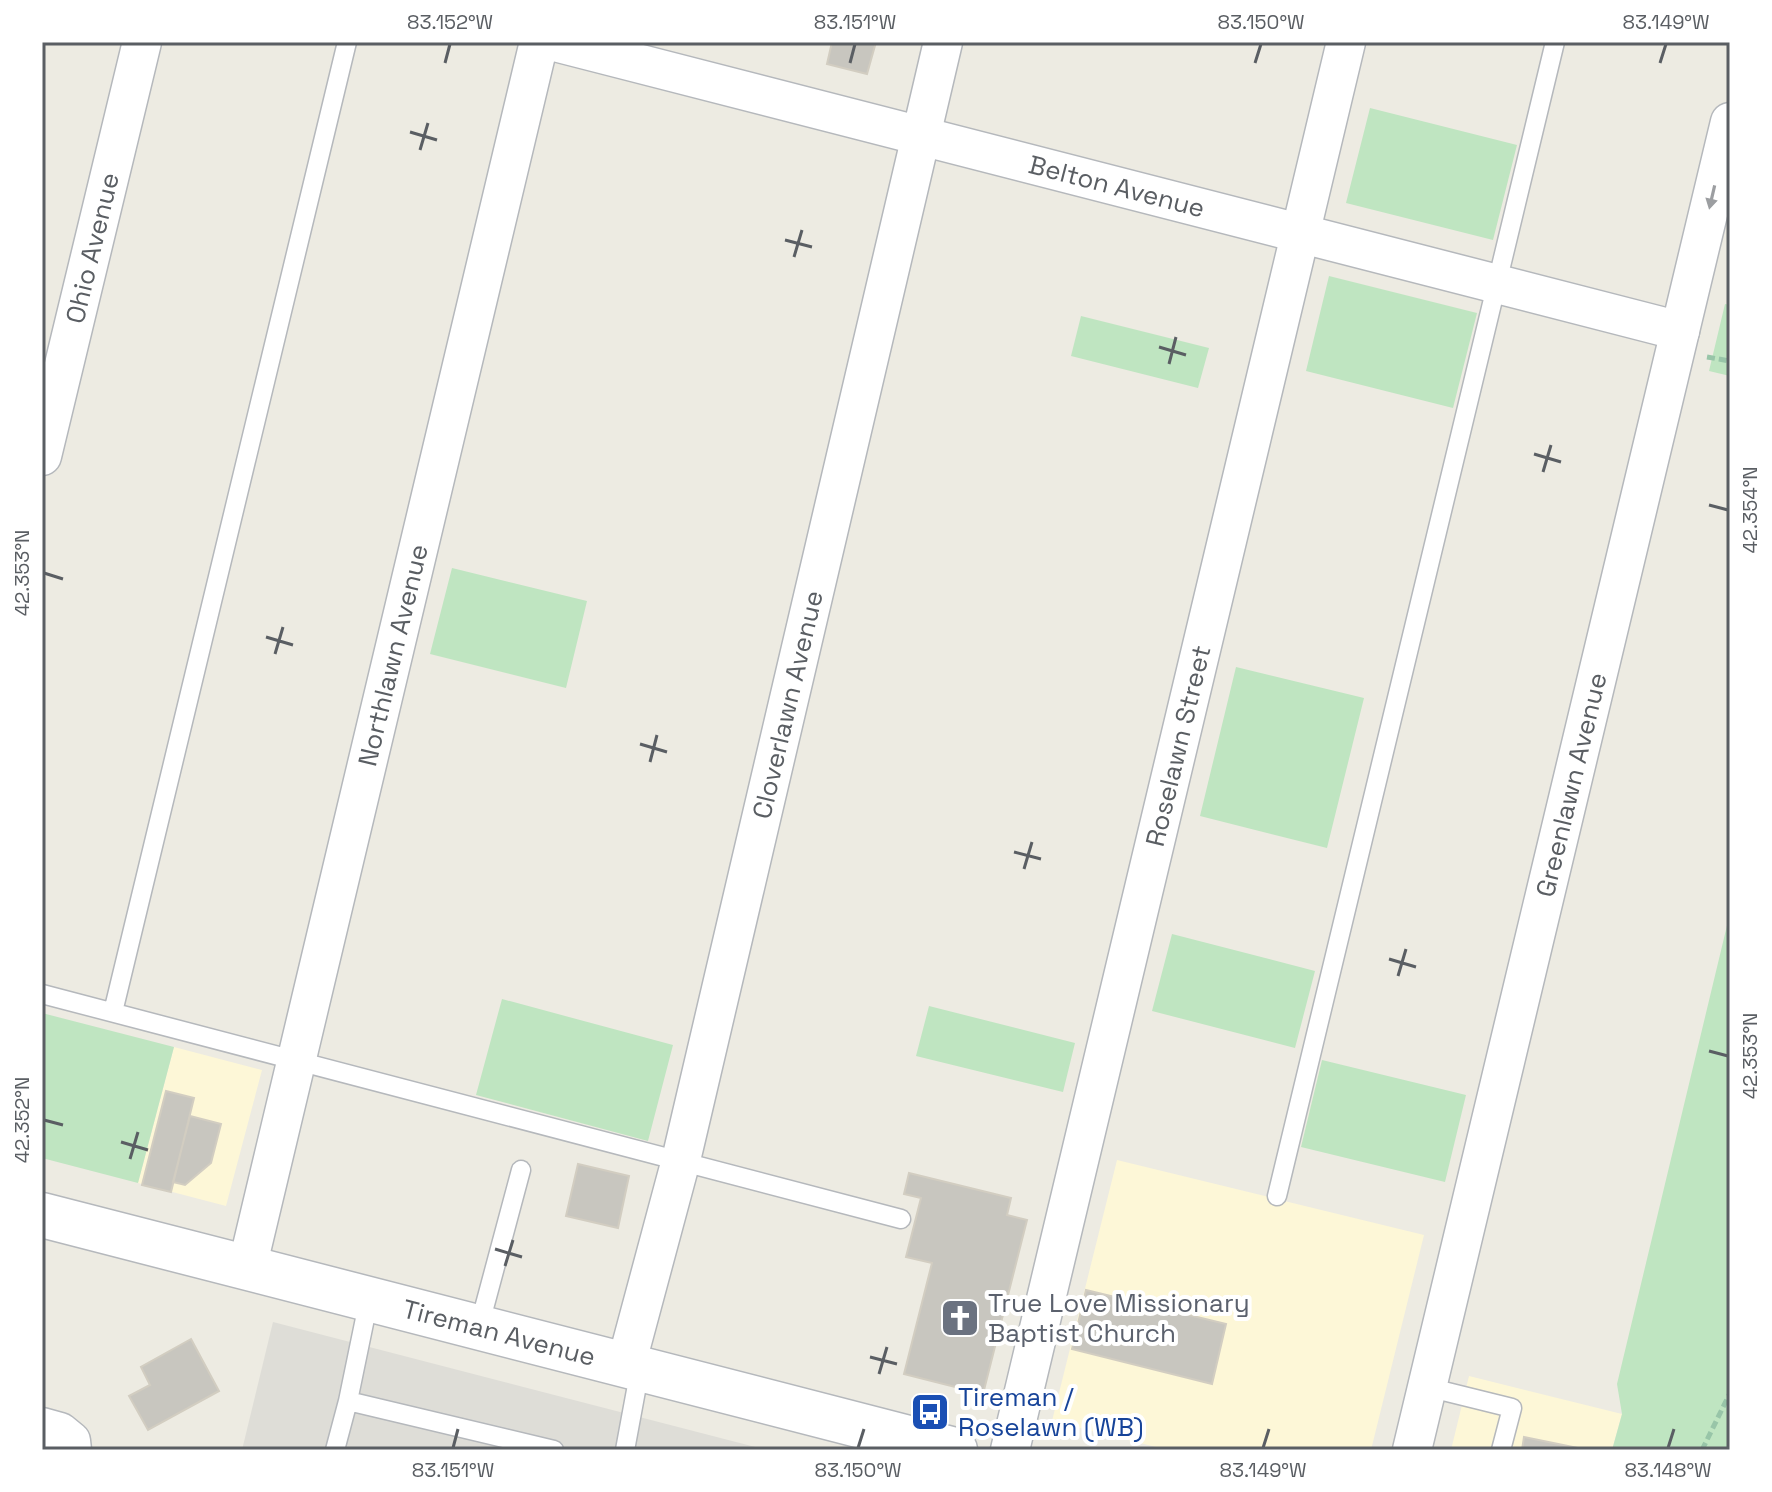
<svg xmlns="http://www.w3.org/2000/svg" width="1772" height="1492" font-family="'Space Grotesk',sans-serif">
<style>
.commercial{fill:#fdf7d7}
.industrial{fill:#deddd7}
.green{fill:#bfe5c1}
.building{fill:#c8c6bf;stroke:#d2cdc1;stroke-width:2}
.lines{fill:none;stroke-linecap:round;stroke-linejoin:round}
.service-casing{stroke:#b5b8bc;stroke-width:21}
.minor-casing{stroke:#b5b8bc;stroke-width:41}
.tertiary-casing{stroke:#b5b8bc;stroke-width:47}
.path{stroke:#98c5a8;stroke-width:5;stroke-dasharray:8 4;stroke-linecap:butt}
.service{stroke:#fff;stroke-width:18}
.minor{stroke:#fff;stroke-width:38}
.tertiary{stroke:#fff;stroke-width:44}
.oneway{fill:#9c9ea1}
.ticks{fill:none;stroke:#5a5e63;stroke-width:3}
.labels{text-anchor:middle;dominant-baseline:central;stroke-width:8;stroke-linejoin:round;paint-order:stroke}
.street-label{font-size:26px;fill:#5a5e63;stroke:#fff}
.worship-label{font-size:26px;fill:#5b616d;stroke:#fff;text-anchor:start}
.transit-label{font-size:26px;fill:#164399;stroke:#fff;text-anchor:start}
.neatline{fill:none;stroke:#5a5e63;stroke-width:3}
.ticks-label{font-size:20px;text-anchor:middle;fill:#5a5e63}
</style>
<rect width="100%" height="100%" fill="#edebe2"/>
<!-- commercial -->
<path class="commercial" d="M174 1047 262 1070 226 1206 138 1183Z
M1117 1160 1424 1235 1371 1450H1168L1052 1421Z
M1469 1376 1622 1414 1612 1450H1451Z"/>
<!-- industrial -->
<path class="industrial" d="M273 1322 767 1450H242Z"/>
<!-- green -->
<path class="green" d="M1370 108 1517 145 1493 240 1346 203Z
M1329 276 1477 313 1453 408 1306 371Z
M1725 304 1730 305V376L1709 371Z
M1081 316 1209 348 1198 388 1071 356Z
M452 568 587 601 566 688 430 654Z
M1236 667 1364 698 1327 848 1200 816Z
M1730 913V1450H1612L1622 1414 1617 1384Z
M1172 934 1315 971 1295 1048 1152 1011Z
M502 999 673 1045 648 1141 476 1095Z
M929 1006 1075 1043 1063 1092 916 1056Z
M42 1013 174 1047 138 1183 42 1158Z
M1322 1060 1466 1095 1445 1182 1301 1147Z"/>
<!-- building -->
<path class="building" d="M832 42H876L867 74 827 64Z
M166 1091 194 1098 171 1192 142 1185Z
M190 1116 221 1124 211 1163 185 1185 173 1182Z
M578 1164 629 1176 618 1228 566 1216Z
M909 1173 1011 1198 1007 1215 1027 1220 983 1394 904 1374 932 1263 906 1257 921 1198 904 1194Z
M1086 1290 1226 1324 1212 1384 1072 1349Z
M191 1339 219 1391 148 1430 129 1396 150 1385 141 1367Z
M1524 1437 1583 1449V1450H1522Z"/>
<g class="lines">
<defs>
<path id="service" d="M42 994 901 1219
M113 1012 347 42
M1277 1196 1555 42
M479 1327 521 1170
M1427 1387 1512 1408 1501 1450
M348 1401 369 1299
M335 1450 348 1401 554 1450
M625 1450 640 1369"/>
<g id="minor">
<path id="s1" d="M555 42 1680 331"/>
<path id="s2" d="M42 456 142 42"/>
<path id="s3" d="M247 1268 539 42"/>
<path id="s4" d="M626 1365 681 1160 943 42"/>
<path d="M42 1427 60 1432 71 1441 72 1450"/>
<path id="s5" d="M1010 1450 1346 42"/>
<path id="s6" d="M1412 1450 1730 122"/>
</g>
<g id="tertiary">
<path id="s7" d="M42 1215 955 1450"/>
</g>
</defs>
<!-- service casing -->
<use href="#service" class="service-casing"/>
<!-- minor casing -->
<use href="#minor" class="minor-casing"/>
<!-- tertiary casing -->
<use href="#tertiary" class="tertiary-casing"/>
<!-- path -->
<path class="path" d="M1707 357 1730 361
M1702 1450 1730 1393"/>
<!-- service -->
<use href="#service" class="service"/>
<!-- minor -->
<use href="#minor" class="minor"/>
<!-- tertiary -->
<use href="#tertiary" class="tertiary"/>
</g>
<!-- one-way arrows -->
<defs><path id="oneway-solid" d="M-6-.8H1V-3.2L6.5 0L1 3.2V.8H-6Z" transform="scale(2)"/></defs>
<use class="oneway" href="#oneway-solid" transform="translate(1712 197) rotate(103)"/>
<!-- ticks -->
<path class="ticks" d="M445 63 450 44M850 63 855 44M1255 63 1261 44M1660 63 1666 44M410 132 437 140M420 150 428 123M785 240 812 247M794 257 802 230M1159 347 1186 355M1169 364 1176 337M1534 454 1561 462M1543 472 1551 445M1709 505 1728 510M44 573 63 579M266 637 293 645M275 654 283 627M640 744 667 752M650 762 657 735M1014 852 1041 859M1024 869 1032 842M1389 959 1416 967M1398 976 1406 949M1709 1051 1728 1056M44 1120 63 1125M121 1142 148 1150M130 1159 138 1132M495 1249 522 1257M505 1266 513 1240M870 1357 897 1364M879 1374 887 1347M453 1448 458 1429M858 1448 864 1429M1263 1448 1269 1429M1668 1448 1674 1429"/>
<!-- icons -->
<defs>
<symbol id="church-square" viewBox="-11 -11 22 22"><rect x="-9" y="-9" width="18" height="18" rx="4" fill="#6b7280" stroke="#fff"/><path d="M-1.2-6h2.4v3.5h3.3v2.4h-3.3V6h-2.4V-.1h-3.3v-2.4h3.3Z" fill="#fff"/></symbol>
<symbol id="bus-square" viewBox="-11 -11 22 22"><rect x="-9" y="-9" width="18" height="18" rx="4" fill="#1a4fb4" stroke="#fff"/><path d="M-5-6H5V4H4V6H2V4H-2V6H-4V4H-5ZM-3.5-4V0h7V-4ZM-3.5 1.2v1.5H-2V1.2ZM2 1.2v1.5H3.5V1.2Z" fill="#fff"/></symbol>
</defs>
<g fill-rule="evenodd">
<use href="#church-square" x="938" y="1296" width="44" height="44"/>
<use href="#bus-square" x="908" y="1390" width="44" height="44"/>
</g>
<g class="labels">
<!-- street labels -->
<g class="street-label">
<text stroke="none"><textPath href="#s1" startOffset="580">Belton Avenue</textPath></text>
<text stroke="none"><textPath href="#s2" startOffset="214">Ohio Avenue</textPath></text>
<text stroke="none"><textPath href="#s3" startOffset="630">Northlawn Avenue</textPath></text>
<text stroke="none"><textPath href="#s4" startOffset="680">Cloverlawn Avenue</textPath></text>
<text stroke="none"><textPath href="#s5" startOffset="724">Roselawn Street</textPath></text>
<text stroke="none"><textPath href="#s6" startOffset="684">Greenlawn Avenue</textPath></text>
<text stroke="none"><textPath href="#s7" startOffset="472">Tireman Avenue</textPath></text>
</g>
<!-- worship labels -->
<g class="worship-label">
<text x="988" y="1303">True Love Missionary<tspan x="988" dy="30">Baptist Church</tspan></text>
</g>
<!-- transit labels -->
<g class="transit-label">
<text x="958" y="1397">Tireman /<tspan x="958" dy="30">Roselawn (WB)</tspan></text>
</g>
</g>
<!-- border -->
<rect width="1772" height="1492" fill="none" stroke="#ffffff" stroke-width="88"/>
<rect x="44" y="44" width="1684" height="1404" class="neatline"/>
<g class="ticks-label">
<text x="450" y="29">83.152°W</text>
<text x="855" y="29">83.151°W</text>
<text x="1261" y="29">83.150°W</text>
<text x="1666" y="29">83.149°W</text>
<text transform="translate(1750 510) rotate(-90)" y="7">42.354°N</text>
<text transform="translate(22 573) rotate(-90)" y="7">42.353°N</text>
<text transform="translate(1750 1056) rotate(-90)" y="7">42.353°N</text>
<text transform="translate(22 1120) rotate(-90)" y="7">42.352°N</text>
<text x="453" y="1477">83.151°W</text>
<text x="858" y="1477">83.150°W</text>
<text x="1263" y="1477">83.149°W</text>
<text x="1668" y="1477">83.148°W</text>
</g>
</svg>
